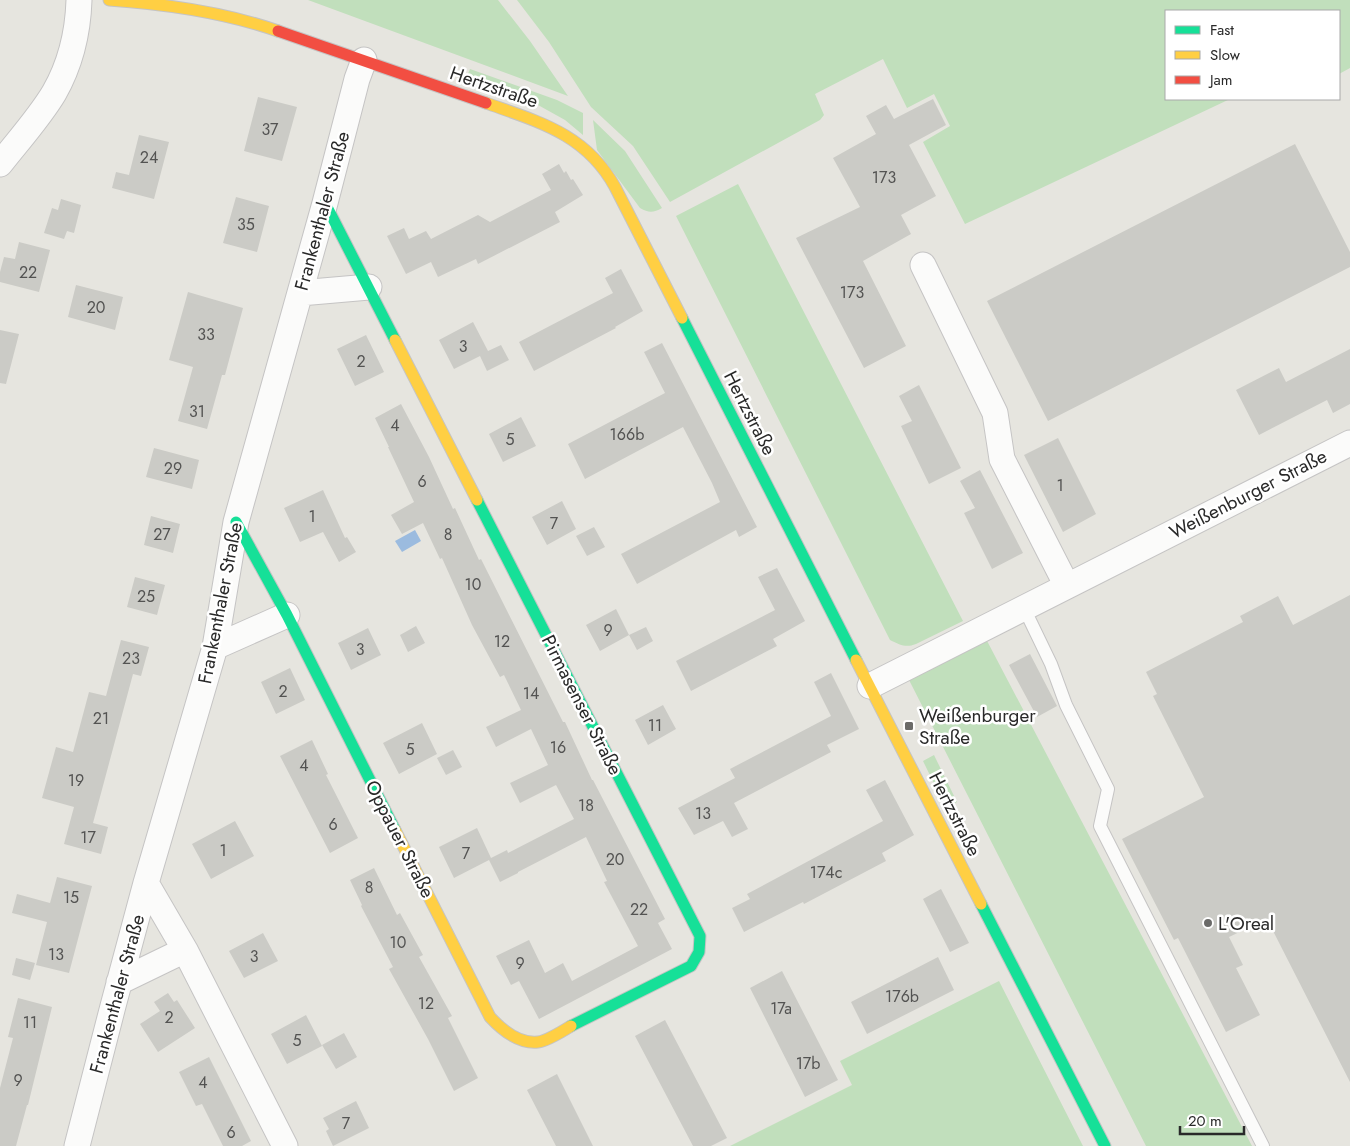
<svg xmlns="http://www.w3.org/2000/svg" width="1350" height="1146" font-family="Jost,sans-serif">
<style>
.green{fill:#c1dfbc}
.water{fill:#9bbbdf}
.building{fill:#cbcbc6}
.lines{fill:none;stroke-linecap:round;stroke-linejoin:round}
.lane-casing{stroke:#c5c4c4;stroke-width:14}
.street-casing{stroke:#c5c4c4;stroke-width:27}
.fast-casing{stroke:#c5c4c4;stroke-width:13}
.slow-casing{stroke:#c5c4c4;stroke-width:13}
.jam-casing{stroke:#c5c4c4;stroke-width:13}
.lane{stroke:#fbfbfa;stroke-width:12}
.street{stroke:#fbfbfa;stroke-width:25}
.fast{stroke:#16e098;stroke-width:11}
.slow{stroke:#ffcf43;stroke-width:11}
.jam{stroke:#f24e42;stroke-width:11}
.poi-dot{fill:#6b6b69;stroke:#fff;stroke-width:2}
.labels{text-anchor:middle;dominant-baseline:central;stroke-width:5;stroke-linejoin:round;paint-order:stroke}
.number-label{font-size:16px;fill:#535352}
.street-label{font-size:19px;fill:#292929;stroke:#fff}
.poi-label{font-size:19px;fill:#292929;stroke:#fff;text-anchor:start}
</style>
<rect width="100%" height="100%" fill="#e6e5df"/>
<!-- green -->
<path class="green" d="M308 0H498L530 41 568 96Z
M517 0H1350V68L1339 74V11H1166V99H1230L965 224 923 142 950 126 934 94 907 108 883 59 815 94 824 115 820 120 670 202 633 146 591 107 549 42Z
M470 69 557 100 583 113V135L565 120 538 105 465 81Z
M593 120 625 151 662 208C653 213 649 213 640 208L597 150Z
M738 184 963 621 916 644C906 648 900 645 890 640L676 216Z
M985 637 1252 1146H1146L908 678Z
M934 755 957 802 949 806 944 804 923 761Z
M999 981 1083 1146H730L852 1085 840 1061Z"/>
<!-- water -->
<path class="water" d="M415 530 421 541 402 552 395 541Z"/>
<!-- building -->
<path class="building" d="M258 97 297 107 282 161 244 151Z
M933 99 946 125 909 145 936 196 901 215 911 234 863 261 906 346 864 368 796 238 860 207 833 158 876 134 866 116 886 105 894 119Z
M139 135 169 142 154 199 112 188 116 172 129 175Z
M1295 144 1350 252V267L1048 421 987 301Z
M559 164 564 173 566 171 571 180 573 179 583 195 555 212 560 222 478 264 476 259 438 277 431 262 406 274 387 236 404 228 409 239 426 231 431 239 478 215 490 222 551 190 542 174Z
M236 197 269 206 257 252 223 243Z
M61 199 81 205 74 233 67 231 64 239 44 233 52 208 58 210Z
M19 242 50 250 39 292 0 282V272L4 257 15 259Z
M621 269 643 311 615 327 616 328 534 371 519 342 613 293 605 278Z
M76 285 123 297 115 330 68 317Z
M188 292 243 308 225 375H222L207 429 178 421 193 367 169 360Z
M473 322 488 351 501 345 509 360 487 371 480 356 454 369 439 340Z
M0 330 19 334 6 384 0 383Z
M366 335 384 372 355 386 337 349Z
M662 343 757 527 739 537 736 530 637 584 621 554 720 502 712 483 683 427 585 479 568 444 665 393 644 352Z
M1350 349V404L1333 413 1327 400 1259 435 1236 390 1279 368 1286 382Z
M919 385 961 468 929 484 901 426 912 421 899 396Z
M401 404 429 457 453 509 455 508 479 560 481 559 563 722H565L592 780H593L665 919 658 923 672 949 539 1019 519 981 511 985 496 956 529 940 545 973 563 963 572 981 638 946 604 882 607 881 586 837 518 872V873L500 882 489 860 454 878 439 847 477 828 491 858 507 850 508 853 574 819 556 785 520 803 510 783 548 765 531 729 496 747 486 727 521 710 504 675 500 677 472 625 442 558 440 559 423 523 402 534 391 515 414 502 388 447H389L375 418Z
M521 417 536 446 503 462 489 434Z
M1058 438 1096 514 1063 532 1024 455Z
M154 448 199 460 192 489 146 477Z
M980 470 1023 553 992 569 964 513 975 508 960 481Z
M323 490 345 538 347 537 356 552 339 562 323 532 300 542 284 508Z
M562 501 576 529 547 545 532 517Z
M151 516 180 524 173 553 144 545Z
M594 527 605 547 587 556 576 536Z
M777 568 805 621 773 639 777 646 691 691 676 661 775 610 758 577Z
M135 577 165 585 157 615 127 607Z
M1350 595V1082L1267 919 1229 937 1243 965 1236 968 1260 1015 1226 1032 1178 938 1174 940 1122 839 1204 797 1153 696 1157 694 1146 672 1243 622 1240 616 1278 596 1293 625Z
M616 609 629 635 600 651 586 625Z
M416 626 425 643 408 652 400 635Z
M646 627 653 641 637 650 629 635Z
M368 628 381 655 351 670 338 643Z
M121 640 149 647 141 676 133 674 93 823 108 827 101 854 64 844 74 807 42 798 56 747 73 752 89 692 106 696Z
M1030 654 1057 706 1037 717 1009 665Z
M290 668 305 700 276 714 261 682Z
M831 673 859 729 827 745 831 752 734 803 748 829 732 837 723 821 694 835 678 808 735 778 730 769 831 716 814 682Z
M663 705 676 729 648 745 635 720Z
M422 723 437 754 399 774 383 743Z
M312 740 328 774 326 775 358 838 330 853 280 756Z
M453 750 462 767 446 775 437 758Z
M885 780 914 835 882 853 886 861 804 904 803 902 744 932 732 908 750 899 747 894 883 821 866 790Z
M235 821 254 856 211 879 192 844Z
M374 868 397 915 400 913 423 955 419 957 452 1016 448 1018 478 1078 454 1091 428 1039 389 969 393 967 361 906 362 905 350 880Z
M57 877 92 886 69 973 36 965 47 922 12 913 17 894 50 903Z
M941 889 969 943 950 952 923 899Z
M263 933 278 961 244 978 229 951Z
M938 957 954 990 867 1034 851 1002Z
M16 958 35 963 30 980 12 975Z
M782 971 838 1080 805 1097 750 988Z
M168 993 174 1002 177 1000 195 1028 158 1052 140 1024 160 1011 154 1002Z
M18 998 52 1007 28 1105H27L16 1146H0V1088L13 1038 8 1037Z
M306 1015 322 1046 287 1064 271 1034Z
M665 1020 727 1138 711 1146H693L635 1036Z
M344 1033 357 1057 336 1069 322 1045Z
M209 1057 251 1141 242 1146H223L202 1104 196 1106 179 1072Z
M557 1074 593 1146H556L527 1090Z
M356 1101 369 1128 333 1146 326 1131 329 1129 323 1118Z"/>
<g class="lines">
<defs>
<path id="lane" d="M1024 608 1051 664 1066 705 1108 789 1100 826 1263 1146"/>
<path id="street" d="M0 164C18 141 39 118 54 93 70 65 78 32 79 0
M923 265 995 413 1002 459 1067 586
M300 293 369 287
M215 647 287 615
M870 686 1350 443
M146 883 185 950 285 1146
M119 982 185 950
M77 1146 113 1006 146 883 215 647 236 522 325 203 357 79 364 60"/>
<path id="fast" d="M325 203 395 340
M682 318 856 660
M477 500 700 936 699 952 691 966 571 1026
M236 522 287 615 395 830
M981 904 1105 1146"/>
<path id="slow" d="M109 0C166 4 224 12 278 31
M486 103C539 122 586 134 615 187L682 318
M395 340 477 500
M856 660 981 904
M395 830 490 1017C502 1030 519 1044 538 1042 547 1041 563 1031 571 1026"/>
<path id="jam" d="M278 31 486 103"/>
</defs>
<!-- lane casing -->
<use href="#lane" class="lane-casing"/>
<!-- street casing -->
<use href="#street" class="street-casing"/>
<!-- fast casing -->
<use href="#fast" class="fast-casing"/>
<!-- slow casing -->
<use href="#slow" class="slow-casing"/>
<!-- jam casing -->
<use href="#jam" class="jam-casing"/>
<!-- lane -->
<use href="#lane" class="lane"/>
<!-- street -->
<use href="#street" class="street"/>
<!-- fast -->
<use href="#fast" class="fast"/>
<!-- slow -->
<use href="#slow" class="slow"/>
<!-- jam -->
<use href="#jam" class="jam"/>
</g>
<!-- markers -->
<g class="poi-dot">
<rect x="904" y="721" width="10" height="10" rx="2.5"/>
<circle cx="1208" cy="923" r="5"/>
</g>
<g class="labels">
<!-- number labels -->
<g class="number-label">
<text x="270" y="129">37</text>
<text x="149" y="157">24</text>
<text x="884" y="177">173</text>
<text x="246" y="224">35</text>
<text x="28" y="272">22</text>
<text x="852" y="292">173</text>
<text x="96" y="307">20</text>
<text x="206" y="334">33</text>
<text x="463" y="346">3</text>
<text x="361" y="361">2</text>
<text x="197" y="411">31</text>
<text x="395" y="425">4</text>
<text x="627" y="434">166b</text>
<text x="510" y="439">5</text>
<text x="173" y="468">29</text>
<text x="422" y="481">6</text>
<text x="1060" y="485">1</text>
<text x="312" y="516">1</text>
<text x="554" y="523">7</text>
<text x="162" y="534">27</text>
<text x="448" y="534">8</text>
<text x="473" y="584">10</text>
<text x="146" y="596">25</text>
<text x="608" y="630">9</text>
<text x="502" y="641">12</text>
<text x="360" y="649">3</text>
<text x="131" y="658">23</text>
<text x="283" y="691">2</text>
<text x="531" y="693">14</text>
<text x="101" y="718">21</text>
<text x="655" y="725">11</text>
<text x="558" y="747">16</text>
<text x="410" y="749">5</text>
<text x="304" y="765">4</text>
<text x="76" y="780">19</text>
<text x="586" y="805">18</text>
<text x="703" y="813">13</text>
<text x="333" y="824">6</text>
<text x="88" y="837">17</text>
<text x="223" y="850">1</text>
<text x="466" y="853">7</text>
<text x="615" y="859">20</text>
<text x="826" y="872">174c</text>
<text x="369" y="887">8</text>
<text x="71" y="897">15</text>
<text x="639" y="909">22</text>
<text x="398" y="942">10</text>
<text x="56" y="954">13</text>
<text x="254" y="956">3</text>
<text x="520" y="963">9</text>
<text x="902" y="996">176b</text>
<text x="426" y="1003">12</text>
<text x="781" y="1008">17a</text>
<text x="169" y="1017">2</text>
<text x="30" y="1022">11</text>
<text x="297" y="1040">5</text>
<text x="808" y="1063">17b</text>
<text x="18" y="1080">9</text>
<text x="203" y="1082">4</text>
<text x="346" y="1123">7</text>
<text x="231" y="1132">6</text>
</g>
<!-- street labels -->
<g class="street-label">
<text transform="translate(494 87) rotate(19)">Hertzstraße</text>
<text transform="translate(322 211) rotate(-75)">Frankenthaler Straße</text>
<text transform="translate(750 413) rotate(63)">Hertzstraße</text>
<text transform="translate(1248 494) rotate(-27)">Weißenburger Straße</text>
<text transform="translate(220 603) rotate(-79)">Frankenthaler Straße</text>
<text transform="translate(582 705) rotate(63)">Pirmasenser Straße</text>
<text transform="translate(955 814) rotate(63)">Hertzstraße</text>
<text transform="translate(400 839) rotate(63)">Oppauer Straße</text>
<text transform="translate(117 994) rotate(-75)">Frankenthaler Straße</text>
</g>
<!-- poi labels -->
<g class="poi-label">
<text x="919" y="715">Weißenburger<tspan x="919" dy="22">Straße</tspan></text>
<text x="1218" y="923">L'Oreal</text>
</g>
</g>
<!-- legend -->
<rect x="1165" y="10" width="175" height="90" fill="#ffffff" stroke="#a9a9a9"/>
<rect x="1175" y="26" width="25" height="8" fill="#16e098" stroke="#a9a9a9"/>
<text x="1210" y="35" font-size="15" fill="#292929">Fast</text>
<rect x="1175" y="51" width="25" height="8" fill="#ffcf43" stroke="#a9a9a9"/>
<text x="1210" y="60" font-size="15" fill="#292929">Slow</text>
<rect x="1175" y="76" width="25" height="8" fill="#f24e42" stroke="#a9a9a9"/>
<text x="1210" y="85" font-size="15" fill="#292929">Jam</text>
<!-- scale -->
<path d="M1180 1126v8h64v-8" fill="none" stroke="#292929" stroke-width="2.5"/>
<text x="1188" y="1126" font-size="15" fill="#292929" stroke="#ffffff" stroke-width="4" paint-order="stroke">20 m</text>
</svg>
